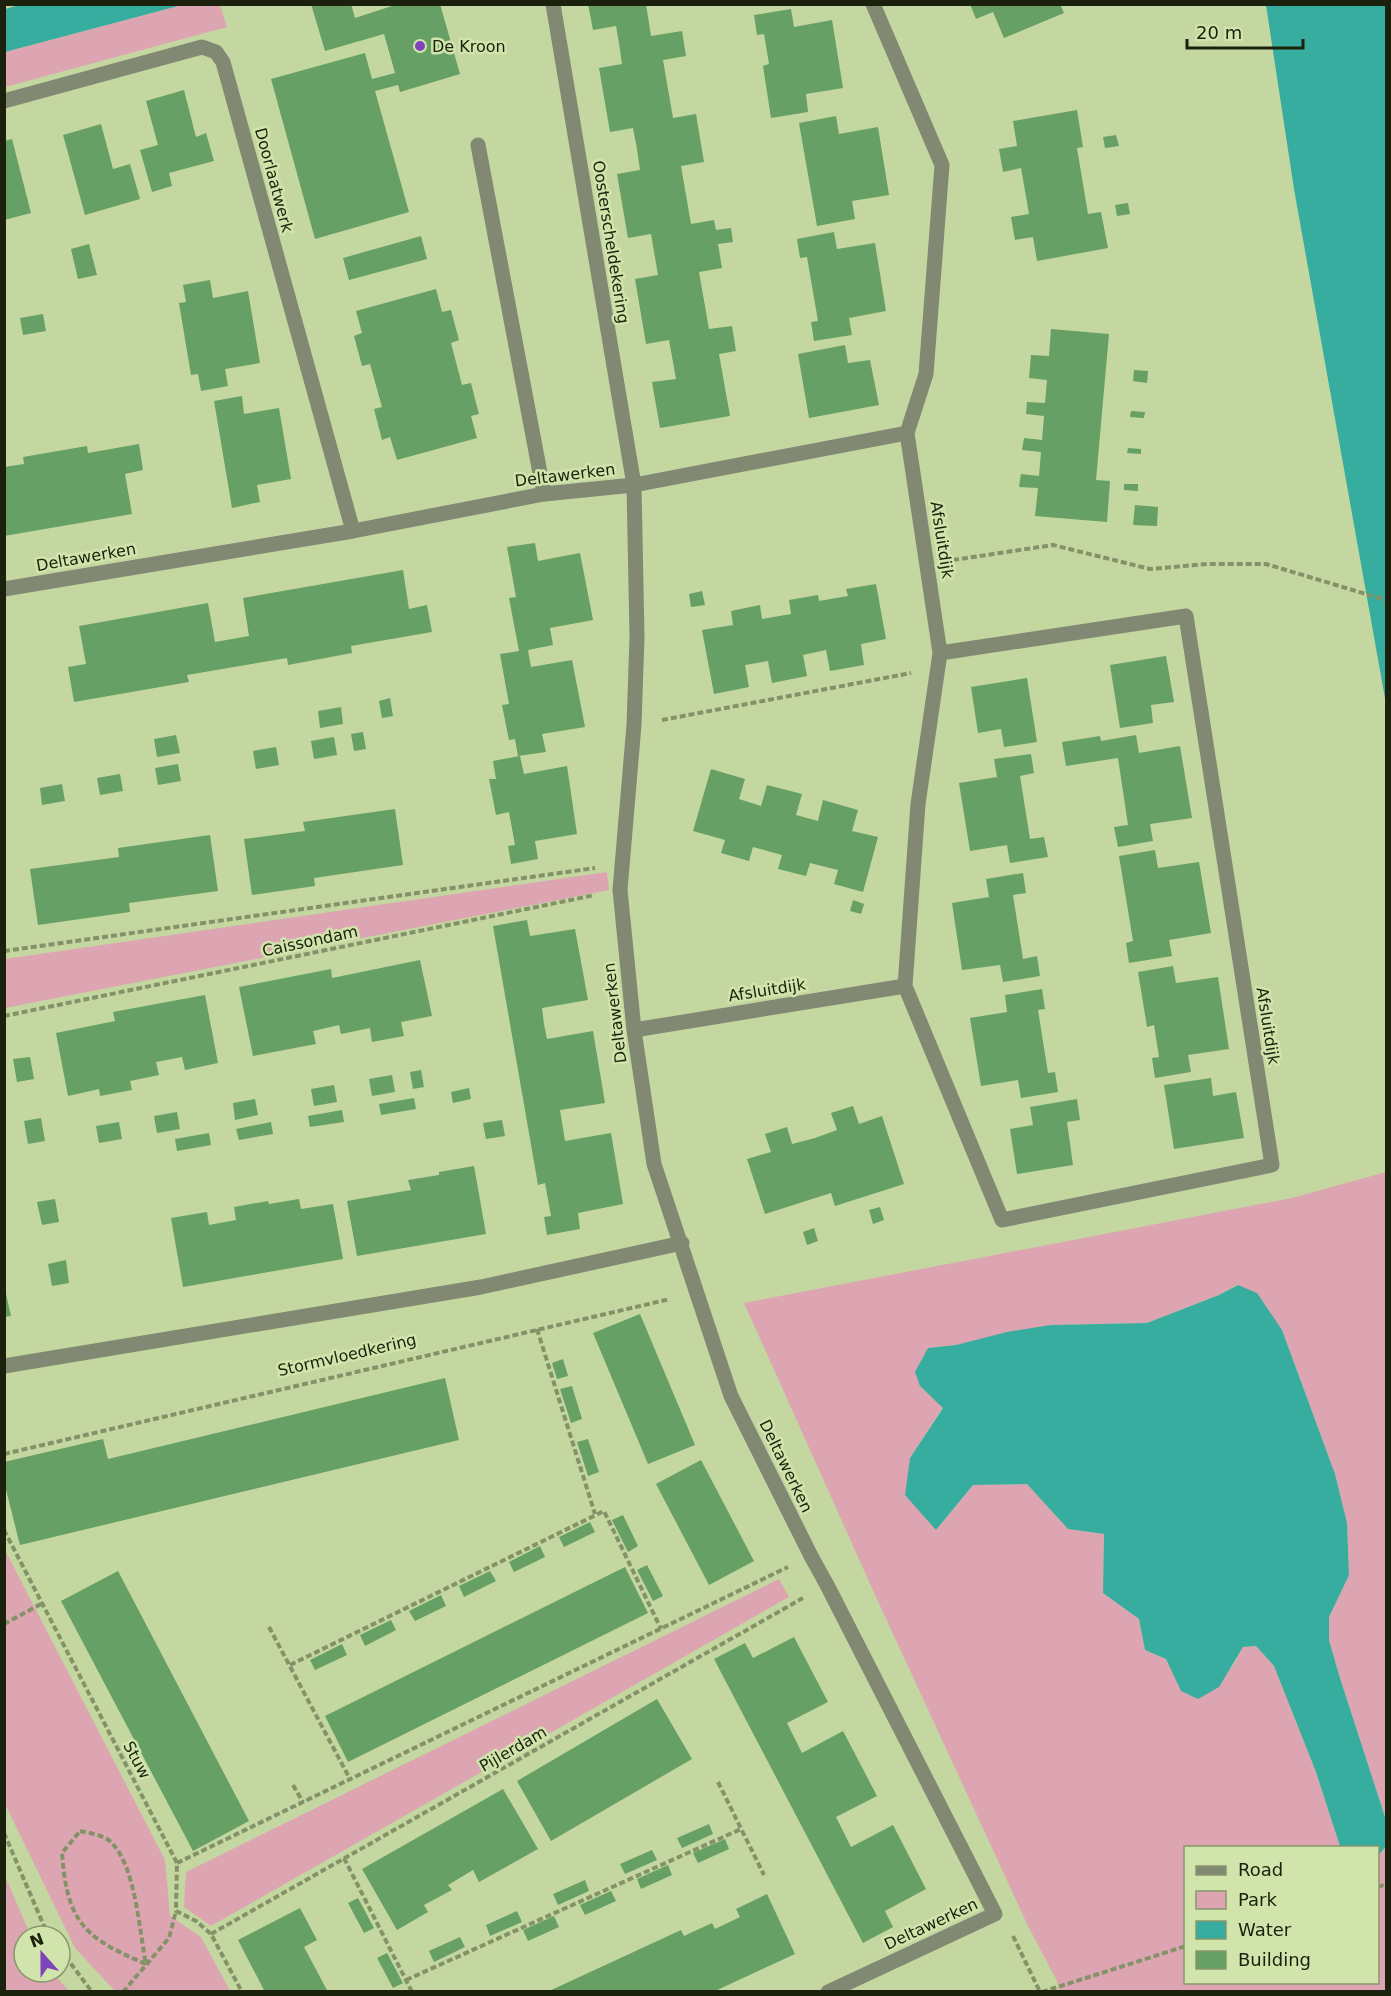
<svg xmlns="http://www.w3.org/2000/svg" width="1391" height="1996" font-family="'DejaVu Sans',sans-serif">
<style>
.green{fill:#dda5b2}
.water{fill:#36ad9f}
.building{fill:#66a064}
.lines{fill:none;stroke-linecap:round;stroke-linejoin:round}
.path{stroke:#849268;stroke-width:4;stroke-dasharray:6 3;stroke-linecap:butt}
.lane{stroke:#818973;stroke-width:15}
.street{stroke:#818973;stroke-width:15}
.poi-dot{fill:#7f44bb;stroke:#d1e4ac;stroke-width:2}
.labels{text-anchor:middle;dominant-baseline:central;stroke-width:5;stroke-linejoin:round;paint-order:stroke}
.poi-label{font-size:16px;fill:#1b210c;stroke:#d1e4ac;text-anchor:start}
.street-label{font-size:16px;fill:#1b210c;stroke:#d1e4ac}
</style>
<rect width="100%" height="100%" fill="#c4d7a0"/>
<!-- green -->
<path class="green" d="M182 5H220L227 27 5 87V52Z
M607 872 609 890 5 1008V959Z
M1386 1172V1820L1339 1675 1329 1640V1617L1349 1574 1347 1523 1335 1474 1282 1330 1237 1285 1219 1295 1147 1323 1051 1325 956 1345 929 1348 920 1386 943 1407 910 1458 936 1530 973 1485 1027 1484 1068 1529 1104 1534 1103 1593 1139 1619 1145 1650 1166 1659 1181 1691 1232 1667 1243 1647 1256 1646 1274 1666 1316 1772 1341 1847 1186 1848V1982H1378V1856L1386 1846V1991H1059L1057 1981 1028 1926 876 1597 744 1303 1292 1198Z
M4 1548 165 1860 170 1916 201 1937 230 1991H115L75 1948 5 1804Z
M779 1579 789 1597 211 1926 184 1907 186 1872Z
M4 1874 31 1936H24V1972H52L69 1991H5Z"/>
<!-- water -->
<path class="water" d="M23 4H182V5L5 52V9Z
M1266 5H1386V704L1294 189Z
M1238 1285 1257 1293 1282 1330 1335 1474 1347 1523 1349 1575 1329 1617V1640L1339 1675 1386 1820V1846L1378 1856V1848L1340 1846 1316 1772 1274 1666 1256 1646 1243 1647 1219 1687 1198 1699 1181 1691 1166 1659 1145 1650 1139 1619 1103 1593 1104 1534 1068 1529 1027 1484 973 1485 936 1530 905 1495 910 1458 943 1408 920 1386 915 1372 928 1348 956 1345 1007 1332 1051 1325 1147 1323 1219 1295Z"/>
<!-- building -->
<path class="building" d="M311 4H351L355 18 398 4H440L460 74 400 92 398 85 375 91 409 212 315 239 271 79 365 53 372 79 395 73 384 34 325 51Z
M588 4H646L651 36 682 31 686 56 663 60 673 118 696 114 704 162 681 166 691 224 714 220 716 230 731 228 733 242 718 244 722 268 699 272 709 329 732 326 736 351 719 354 730 416 660 428 652 382 676 379 669 340 646 344 635 279 658 275 651 234 628 238 617 174 640 170 637 149 633 128 610 132 599 68 622 64 619 43 616 26 593 30Z
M970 4H1060L1064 13 1004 38 993 12 976 19Z
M791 9 794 27 832 20 843 88 806 94 808 112 771 118 763 66 769 64 764 34 757 35 754 15Z
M184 90 196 137 206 133 214 161 169 173 172 186 152 192 140 150 158 145 146 101Z
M1077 110 1083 147 1077 148 1088 214 1101 212 1108 248 1037 261 1033 237 1015 240 1013 229 1011 217 1029 214 1021 168 1003 172 999 149 1017 146 1013 121Z
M836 116 839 134 878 127 889 195 852 201 855 219 817 226 799 123Z
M101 124 113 169 130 164 140 199 85 215 63 135Z
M1116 135 1119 146 1105 148 1103 137Z
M12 139 31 213 4 220V141Z
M1128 203 1130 214 1117 216 1115 205Z
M834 232 837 249 875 243 886 311 849 318 852 335 814 341 811 322 818 321 807 257 800 258 797 239Z
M421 236 427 259 349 280 343 258Z
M89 244 97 275 78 279 71 249Z
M210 280 213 298 248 291 260 363 225 369 228 386 201 391 198 374 191 375 179 303 186 302 183 285Z
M436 289 442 312 451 310 459 340 451 343 462 385 471 383 475 399 479 414 471 416 477 438 397 460 390 437 382 440 374 409 382 407 370 364 362 366 354 336 362 333 356 311Z
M43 314 46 331 23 335 20 318Z
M1051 329 1109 334 1096 480 1110 481 1107 522 1035 516 1038 488 1019 487 1021 474 1039 476 1041 452 1022 450 1024 438 1042 440 1044 416 1026 414 1027 402 1045 403 1047 380 1029 378 1031 355 1049 356Z
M845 345 848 363 870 360 879 405 809 418 798 354Z
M1134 370 1148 371 1147 383 1133 381Z
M242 396 244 414 279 408 291 479 257 485 260 502 232 508 214 401Z
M1131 411 1145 412 1144 418 1130 417Z
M139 444 143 470 125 474 132 514 4 536V467L24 464 23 457 87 446 88 453Z
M1128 448 1141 449V454L1127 453Z
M1124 484H1138V491L1124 490Z
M1135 505 1158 507 1157 526 1133 525Z
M535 543 538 561 580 553 593 620 550 628 553 645 528 650 531 667 572 660 585 727 542 734 546 752 518 756 515 739 509 740 502 705 509 704 500 654 519 651 509 598 516 597 507 547Z
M403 570 409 609 427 605 432 632 351 646 352 653 288 665 287 658 187 675 189 682 74 702 68 667 86 664 79 626 208 603 215 642 249 636 243 598Z
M876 584 886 639 861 644 864 665 830 671 826 650 803 655 807 676 772 683 768 661 745 665 749 687 714 694 702 630 733 625 731 611 760 605 762 619 791 614 789 600 818 595 819 601 848 596 846 589Z
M702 591 705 605 691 607 689 594Z
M1166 656 1174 702 1151 705 1153 723 1120 728 1110 665Z
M1027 678 1037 742 1004 747 1001 729 978 733 971 687Z
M390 698 393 716 382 718 379 701Z
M341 707 343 724 320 728 318 711Z
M363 732 366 749 354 751 351 734Z
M176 735 180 753 157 757 154 739Z
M1136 735 1139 753 1180 746 1192 818 1150 824 1153 841 1118 847 1114 827 1128 825 1118 758 1066 766 1062 742 1100 736 1101 741Z
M334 737 337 755 314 759 311 741Z
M276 747 279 765 256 769 253 751Z
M1031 754 1034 773 1020 776 1030 839 1044 837 1048 857 1010 863 1007 845 970 851 959 783 997 777 994 759Z
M520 756 524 774 567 766 577 834 535 841 538 859 511 864 508 846 515 845 509 812 496 815 489 779H496L493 761Z
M178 764 181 781 158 785 155 768Z
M711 769 745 779 739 799 761 806 767 785 802 794 796 815 818 821 823 800 858 810 852 831 878 837 863 892 834 884 838 870 810 863 806 876 778 869 782 855 753 847 749 861 721 853 725 840 693 831Z
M120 774 123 791 100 795 97 778Z
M62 784 65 801 42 805 40 788Z
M395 809 403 865 314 878 315 886 252 895 244 839 305 831 303 822Z
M210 835 218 891 129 903 130 912 38 925 30 869 119 857 118 848Z
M1155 850 1158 868 1199 862 1211 933 1169 940 1172 956 1129 963 1126 943 1133 941 1119 856Z
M1023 873 1026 893 1013 895 1023 959 1037 956 1040 976 1003 982 1000 965 962 970 952 903 989 897 986 879Z
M853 900 864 904 861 914 850 911Z
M527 920 530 936 575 929 588 1000 542 1008 544 1024 547 1039 593 1031 605 1103 560 1110 565 1141 611 1133 623 1204 578 1213 580 1229 547 1235 544 1217 551 1216 545 1183 538 1185 493 926Z
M420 960 432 1016 401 1022 404 1036 372 1042 370 1028 341 1034 339 1025 313 1031 316 1044 253 1056 239 987 331 969 332 978Z
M1173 966 1176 983 1218 977 1229 1049 1188 1055 1191 1072 1155 1078 1152 1058 1159 1057 1154 1025 1147 1027 1138 972Z
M1042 989 1045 1009 1038 1010 1048 1073 1055 1072 1058 1092 1021 1098 1018 1080 981 1086 970 1018 1007 1012 1005 995Z
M205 995 218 1063 185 1070 182 1057 156 1062 159 1075 130 1081 132 1090 100 1096 99 1089 68 1096 56 1033 115 1021 113 1012Z
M30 1057 34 1079 17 1082 13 1059Z
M421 1070 424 1087 413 1089 410 1072Z
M392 1075 395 1092 372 1096 369 1079Z
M1211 1078 1213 1096 1236 1092 1244 1138 1174 1149 1164 1085Z
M334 1085 337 1102 314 1106 311 1089Z
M469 1088 471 1099 453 1103 451 1092Z
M414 1098 416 1109 381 1115 379 1104Z
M255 1099 258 1115 235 1120 233 1103Z
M1077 1099 1080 1120 1067 1122 1073 1165 1017 1174 1010 1129 1033 1125 1030 1107Z
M853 1106 859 1124 882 1116 904 1184 835 1206 831 1193 765 1214 747 1159 771 1152 765 1134 787 1127 792 1144 815 1138 837 1130 831 1113Z
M342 1110 344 1122 310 1127 308 1116Z
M177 1112 180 1129 157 1133 154 1116Z
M41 1118 45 1141 28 1144 24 1121Z
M502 1120 505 1136 486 1139 483 1123Z
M119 1122 122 1139 99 1143 96 1126Z
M271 1122 273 1134 239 1140 236 1129Z
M209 1133 211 1145 177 1151 175 1139Z
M474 1166 486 1234 357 1256 347 1201 411 1190 408 1180 439 1175V1172Z
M55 1199 59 1222 42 1225 37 1202Z
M299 1199 301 1209 333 1204 343 1259 183 1287 171 1218 207 1212 209 1225 236 1220 234 1207 268 1201 269 1204Z
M880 1207 884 1220 873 1224 869 1210Z
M814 1228 818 1241 807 1245 803 1232Z
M66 1260 69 1283 52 1286 48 1264Z
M4 1285 11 1316 4 1317Z
M640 1314 695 1445 648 1464 593 1333Z
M563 1359 568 1376 557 1379 552 1363Z
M445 1378 459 1440 20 1545 4 1482V1462L103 1439 108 1459Z
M572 1386 582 1419 571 1423 560 1389Z
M588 1439 599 1472 588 1476 577 1442Z
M701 1460 754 1561 709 1585 656 1484Z
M623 1515 638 1546 628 1552 612 1520Z
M590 1522 595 1532 564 1547 559 1537Z
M540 1546 545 1557 514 1572 509 1562Z
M647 1565 663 1596 653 1601 637 1570Z
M625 1567 648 1613 348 1762 325 1716Z
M118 1571 249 1821 193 1851 61 1601Z
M490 1571 496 1581 464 1597 459 1586Z
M441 1595 446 1606 415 1621 409 1611Z
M391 1620 396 1630 365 1646 360 1635Z
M794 1637 828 1702 787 1723 802 1753 843 1731 877 1796 836 1817 851 1847 893 1825 926 1889 885 1911 893 1927 863 1943 714 1659 745 1643 753 1658Z
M342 1644 347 1655 315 1670 310 1660Z
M657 1699 692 1759 551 1841 517 1781Z
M503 1789 538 1849 479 1882 473 1870 448 1885 452 1890 424 1905 428 1912 397 1930 362 1869Z
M709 1824 713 1834 682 1848 677 1838Z
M725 1839 729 1849 698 1863 693 1853Z
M652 1850 657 1860 625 1874 620 1864Z
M668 1865 672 1875 641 1889 637 1879Z
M585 1880 589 1891 558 1905 553 1894Z
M611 1891 616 1901 585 1915 580 1905Z
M767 1894 795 1954 713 1992H547L681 1930 684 1936 712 1923 715 1929 740 1917 736 1909Z
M358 1898 374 1928 364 1933 348 1903Z
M300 1908 317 1940 304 1947 328 1992H265L238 1940Z
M517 1911 522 1922 490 1936 486 1925Z
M554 1916 559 1927 528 1941 523 1930Z
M460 1937 465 1947 434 1962 429 1951Z
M387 1953 403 1983 393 1988 377 1958Z"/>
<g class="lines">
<!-- path -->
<path class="path" d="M953 560 1053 545 1150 569 1207 564H1266L1386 600
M662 720 911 673
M4 951 595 868
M4 1016 595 895
M537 1329 595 1514
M4 1454 670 1299
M4 1530 177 1863 176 1911 196 1921 211 1934 242 1992
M4 1624 41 1604
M269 1627 350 1779
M290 1665 604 1511 661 1629
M718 1782 764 1875
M293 1785 303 1802
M80 1831C89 1833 104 1835 111 1842 136 1867 139 1930 146 1964 84 1938 67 1922 62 1853Z
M4 1833 44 1926 51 1936
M344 1858 412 1992
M177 1863 788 1567
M1378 1887 1386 1884
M211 1934 803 1598
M1013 1936 1040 1992
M60 1949 92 1992
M406 1980 741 1829
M123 1992 169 1938 176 1911
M1042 1992 1186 1946"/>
<!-- lane -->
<path class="lane" d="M478 145 544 494"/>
<!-- street -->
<path class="street" d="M553 4 634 485 907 433
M873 4 942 165 926 374 907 433 940 653 918 804 905 986 1002 1220 1272 1165 1186 616 940 653
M4 101 202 47 216 52 223 62 353 531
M4 589 353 531 544 494 634 485 637 637 634 725 620 890 634 1030 654 1164 731 1396 811 1556 827 1585 995 1914 828 1992
M634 1030 905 986
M4 1366 481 1287 682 1243"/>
</g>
<!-- markers -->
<circle class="poi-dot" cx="420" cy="46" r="6"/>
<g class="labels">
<!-- poi labels -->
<g class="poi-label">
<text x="432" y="46">De Kroon</text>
</g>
<!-- street labels -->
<g class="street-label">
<text transform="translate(274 180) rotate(75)">Doorlaatwerk</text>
<text transform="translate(611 242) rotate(81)">Oosterscheldekering</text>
<text transform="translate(565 475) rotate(-7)">Deltawerken</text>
<text transform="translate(942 540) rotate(81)">Afsluitdijk</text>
<text transform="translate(86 557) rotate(-10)">Deltawerken</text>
<text transform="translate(310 941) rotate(-12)">Caissondam</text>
<text transform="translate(767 990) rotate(-9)">Afsluitdijk</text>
<text transform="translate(615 1013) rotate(-97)">Deltawerken</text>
<text transform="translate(1268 1026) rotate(81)">Afsluitdijk</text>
<text transform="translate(347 1355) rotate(-13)">Stormvloedkering</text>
<text transform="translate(786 1466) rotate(64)">Deltawerken</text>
<text transform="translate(513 1749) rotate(-30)">Pijlerdam</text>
<text transform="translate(137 1760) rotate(62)">Stuw</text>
<text transform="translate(931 1924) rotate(-25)">Deltawerken</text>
</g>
</g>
<!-- border -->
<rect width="1391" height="1996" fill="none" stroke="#1b210c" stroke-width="12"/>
<!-- legend -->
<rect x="1184" y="1846" width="195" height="138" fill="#d1e4ac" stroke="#88966c" stroke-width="1.5"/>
<rect x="1196" y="1866" width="30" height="9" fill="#818973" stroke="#88966c" stroke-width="1.5"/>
<text x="1238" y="1876" font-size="18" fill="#1b210c">Road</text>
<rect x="1196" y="1891" width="30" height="18" fill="#dda5b2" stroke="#88966c" stroke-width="1.5"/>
<text x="1238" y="1906" font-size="18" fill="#1b210c">Park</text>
<rect x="1196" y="1921" width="30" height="18" fill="#36ad9f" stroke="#88966c" stroke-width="1.5"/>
<text x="1238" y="1936" font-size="18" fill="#1b210c">Water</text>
<rect x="1196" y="1951" width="30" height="18" fill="#66a064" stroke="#88966c" stroke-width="1.5"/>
<text x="1238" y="1966" font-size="18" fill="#1b210c">Building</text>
<!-- north arrow -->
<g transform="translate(42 1954) rotate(339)"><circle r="28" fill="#d1e4ac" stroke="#88966c" stroke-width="1.5"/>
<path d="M0-4.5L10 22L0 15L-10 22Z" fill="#7f44bb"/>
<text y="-9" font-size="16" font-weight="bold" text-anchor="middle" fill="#1b210c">N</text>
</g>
<!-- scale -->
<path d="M1187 39v9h116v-9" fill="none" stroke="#1b210c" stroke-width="3"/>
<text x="1196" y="39" font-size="18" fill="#1b210c" stroke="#d1e4ac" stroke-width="4.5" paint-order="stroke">20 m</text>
</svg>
